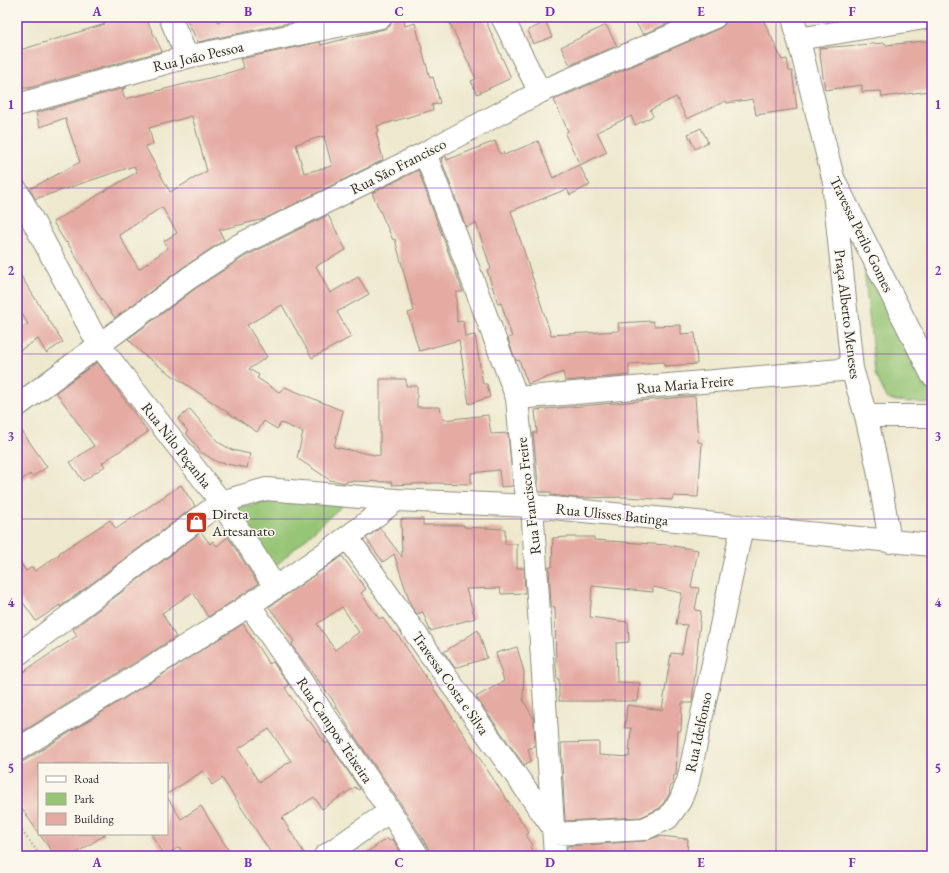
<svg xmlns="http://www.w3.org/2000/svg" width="949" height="873" font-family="'EB Garamond',serif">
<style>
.green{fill:#96c574;stroke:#607850}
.building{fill:#e5aba3;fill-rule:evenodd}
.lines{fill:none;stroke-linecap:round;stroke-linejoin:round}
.street-casing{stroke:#8c8a7c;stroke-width:24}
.secondary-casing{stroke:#8c8a7c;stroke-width:24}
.path{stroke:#8c8a7c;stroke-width:2.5;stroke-dasharray:1 3;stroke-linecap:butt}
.street{stroke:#fff;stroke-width:22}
.secondary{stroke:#fff;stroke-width:22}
.grid{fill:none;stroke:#7b2cbf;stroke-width:1;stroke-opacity:0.55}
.labels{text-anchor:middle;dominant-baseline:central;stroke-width:3;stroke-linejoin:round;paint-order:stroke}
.street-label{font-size:15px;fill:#2b2b2b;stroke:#fbf7ec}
.poi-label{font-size:15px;fill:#2b2b2b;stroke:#fbf7ec;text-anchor:start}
.neatline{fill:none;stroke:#7b2cbf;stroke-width:1.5}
.grid-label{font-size:13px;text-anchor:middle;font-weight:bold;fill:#7b2cbf}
</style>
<rect width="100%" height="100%" fill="#fbf7ec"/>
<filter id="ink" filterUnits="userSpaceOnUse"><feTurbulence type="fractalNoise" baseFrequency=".025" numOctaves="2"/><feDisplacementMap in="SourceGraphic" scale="8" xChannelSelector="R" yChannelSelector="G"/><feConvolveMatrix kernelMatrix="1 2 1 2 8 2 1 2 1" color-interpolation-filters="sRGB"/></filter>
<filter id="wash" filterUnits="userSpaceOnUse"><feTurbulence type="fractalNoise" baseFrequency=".012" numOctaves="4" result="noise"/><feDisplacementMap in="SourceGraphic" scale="16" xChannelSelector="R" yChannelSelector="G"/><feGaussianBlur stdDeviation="0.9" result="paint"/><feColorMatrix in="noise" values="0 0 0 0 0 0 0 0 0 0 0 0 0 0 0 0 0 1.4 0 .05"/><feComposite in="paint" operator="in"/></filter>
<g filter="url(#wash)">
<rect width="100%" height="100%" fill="#eee9ce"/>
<!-- green -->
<path class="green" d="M859 219 932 375V404L896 401 887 398 875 374Z
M283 500 343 505 269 572 228 508Z"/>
<g id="blocks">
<!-- building -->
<path class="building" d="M101 17H145L162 51 29 88H17V51L105 24Z
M185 17H216L218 22 229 17H312V18L198 42Z
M393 17H404L405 26 415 23 430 78 433 77 440 103 432 105 433 110 377 126 379 132H376L383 160 264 219 219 230 224 240 182 268 115 318 102 300 67 242 66 243 53 222 137 172 134 166 35 199 30 189 80 162 65 118 40 127 36 113 127 87 122 90 125 99 221 75 244 68 240 59 320 42 321 45 384 29 390 26ZM192 116 207 171 170 192 145 146 153 144 149 128ZM324 136 332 166 304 173 296 144ZM162 207 177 233 164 241 168 248 139 269 119 235Z
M447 17H484L511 78 477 94 471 81 476 79Z
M632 17H683L643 34Z
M727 17H762L782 60 787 59 789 71H792L797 109 756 115 753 99 727 103 726 101 687 119 676 97 650 110 653 116 635 125 631 116 597 132 607 152 580 165 565 134 568 131 554 100 720 28 725 24Z
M546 22 552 37 533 44 528 30Z
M606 25 617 46 570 65 561 47Z
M924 41H932V67H927L930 91 882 97 881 91 862 92V85L825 90 819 48 885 43 886 45Z
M701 128 708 142 695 149 688 134Z
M495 141 500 154 503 152 504 155 538 141 553 178 579 165 590 185 570 195 567 189 511 211 551 335 619 331 618 323 653 321 654 326 681 325V334L695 333 697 364 664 366V362L629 364V375L565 381 563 372 528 384 519 360 516 361 509 342 508 338 512 337 501 303 498 304 492 286 487 270 491 269 476 223 466 227 441 159 446 156 447 160Z
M418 170 463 292H456L457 322 463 321 465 337 475 335 483 384H487L490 397 469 404 459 340 419 351 408 313 414 311 395 239 393 240 372 193Z
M328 215 346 250 316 266 330 293 358 277 369 294 337 312 351 337 312 358 282 305 247 325 267 357 249 369 259 375 257 378 279 392 285 387 343 411 334 447 380 456V379H406V386H417V407H440L443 420 488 415 491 434 508 433 513 486 501 487 499 470 471 473V484L436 483 392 485V482L347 481 346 483 330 480 297 458 303 432 281 423 277 429 264 421 257 432 166 371 144 355 128 339 196 288 244 257Z
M17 270 63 342 46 353 38 339 17 352V330L28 324 17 306Z
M97 362 148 432 102 463 105 466 83 481 70 462 94 446 56 392Z
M695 396 698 442 702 443 698 497 673 496 672 500 626 497 575 498 551 495V492H539L533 433H537L535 410Z
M190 409 218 442 232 450 250 454 247 468 217 462 201 452 186 433 188 431 178 419Z
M17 424 47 467 32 477 30 474 17 483Z
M181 485 195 506 60 607V605L36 621 17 594V558L26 571 32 567 35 571 60 554 59 553 110 520 116 529Z
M401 519H423V525H464V527L505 529V544H517V568H524L525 593 501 594 500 588 466 589 475 618 430 631 423 612 417 614 411 606 394 554 383 562 366 538 380 528 402 557Z
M201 532 210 544 213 541 217 546 228 537 258 584 208 617 193 592 162 613 176 637 17 735V676L77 636 73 629Z
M568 537H594V540L667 545 698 550 691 587 699 588 695 610 701 611 692 703H682L681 731H678L676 775H674L673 784 670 787 669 795 660 808 641 817 565 821 561 743 599 742V755L629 757 631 728H625L627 705 662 710 671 653 682 654 687 625 676 624 682 593 653 587V592L592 586 590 617 628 622 629 642 616 643 617 682 640 683 638 701H559V679H557L556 664 555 607H551L549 567H552L553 538Z
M342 556 366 589 361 593 379 619 382 617 394 633 396 632 529 833 526 835 533 845 530 847 536 856H430L429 849 401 804 349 728 332 699 293 647 292 643 294 641 269 607ZM342 607 359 632 335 650 317 624Z
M243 624 269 664 273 662 289 685 285 688 307 720 308 719 326 744 328 742 360 789 358 790 355 787 322 809 314 797 282 818 306 856H273L222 778 212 785 203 771 167 794V764H39V834L17 801V762L24 761ZM269 729 291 761 259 782 238 749Z
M478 630 487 658 455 668 444 652Z
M517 647 524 672 523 700 534 719 535 746 528 749 531 761 524 765 476 697 504 681 496 653Z
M167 797 181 819 201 806 232 856H185L179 847 165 856 151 834H167Z
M39 834H106L72 856H56Z
M659 836 688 839 687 856H567V846L645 841Z
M387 838 389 841 393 839 403 856H362Z"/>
</g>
</g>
<g filter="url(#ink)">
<use href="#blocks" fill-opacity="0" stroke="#8c8a7c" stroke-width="1"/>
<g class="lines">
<defs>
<path id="street" d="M170 17 187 57
M502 17 540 92
M793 17 833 178 932 375
M798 39 931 17
M425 153 517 398 524 477 527 496 532 506 555 856
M834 191 852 369 866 416 878 469 890 542
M517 398 852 369
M866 416H932
M348 538 554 829
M275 587 221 502 99 345 189 278 239 245 425 153 540 92 715 17
M250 606 390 811 418 856
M17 655 221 502 266 489 396 500 532 506 932 545
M17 750C146 670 277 594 396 500
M554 834 644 829 668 818 680 801 688 781 742 527
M325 856 390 811"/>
<path id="secondary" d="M17 105 187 57 381 17
M17 191 99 345 17 406"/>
</defs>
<!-- street casing -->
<use href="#street" class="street-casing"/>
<!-- secondary casing -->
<use href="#secondary" class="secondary-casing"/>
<!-- path -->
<path class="path" d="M17 825 41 856"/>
<!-- street -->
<use href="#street" class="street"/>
<!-- secondary -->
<use href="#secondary" class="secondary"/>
</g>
</g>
<!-- grid -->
<path class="grid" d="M173 17V856M324 17V856M474 17V856M625 17V856M776 17V856M17 188H932M17 354H932M17 519H932M17 685H932"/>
<!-- icons -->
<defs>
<symbol id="shop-square" viewBox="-11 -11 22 22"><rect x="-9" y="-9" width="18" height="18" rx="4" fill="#c8321e" stroke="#fbf7ec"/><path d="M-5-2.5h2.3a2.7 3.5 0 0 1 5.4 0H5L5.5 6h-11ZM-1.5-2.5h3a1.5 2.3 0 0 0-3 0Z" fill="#fff"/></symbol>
</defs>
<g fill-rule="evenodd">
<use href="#shop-square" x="184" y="510" width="25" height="25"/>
</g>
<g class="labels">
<!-- street labels -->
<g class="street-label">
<text transform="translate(198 56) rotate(-13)">Rua João Pessoa</text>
<text transform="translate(398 166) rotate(-27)">Rua São Francisco</text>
<text transform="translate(862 234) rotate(64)">Travessa Perilo Gomes</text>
<text transform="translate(848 314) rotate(83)">Praça Alberto Meneses</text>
<text transform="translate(685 384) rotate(-5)">Rua Maria Freire</text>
<text transform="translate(177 445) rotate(52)">Rua Nilo Peçanha</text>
<text transform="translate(528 496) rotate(-97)">Rua Francisco Freire</text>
<text transform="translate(612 514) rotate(6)">Rua Ulisses Batinga</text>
<text transform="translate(451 683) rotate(55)">Travessa Costa e Silva</text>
<text transform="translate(335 730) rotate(56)">Rua Campos Teixeira</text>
<text transform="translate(698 732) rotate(-78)">Rua Idelfonso</text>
</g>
<!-- poi labels -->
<g class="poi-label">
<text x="212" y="513">Direta<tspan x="212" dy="17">Artesanato</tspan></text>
</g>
</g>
<!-- margin -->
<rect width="949" height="873" fill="none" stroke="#fbf7ec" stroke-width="44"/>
<!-- legend -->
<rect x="38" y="763" width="130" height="72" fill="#fbf7ec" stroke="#a8a59f"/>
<rect x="46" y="776" width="20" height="6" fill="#ffffff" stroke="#a8a59f"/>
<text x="74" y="783" font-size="12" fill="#2b2b2b">Road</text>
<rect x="46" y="793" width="20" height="12" fill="#96c574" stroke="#a8a59f"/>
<text x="74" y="803" font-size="12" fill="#2b2b2b">Park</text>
<rect x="46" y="813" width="20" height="12" fill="#e5aba3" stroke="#a8a59f"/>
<text x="74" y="823" font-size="12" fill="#2b2b2b">Building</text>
<rect x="22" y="22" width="905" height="829" class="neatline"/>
<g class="grid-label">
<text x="97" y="16">A</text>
<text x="248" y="16">B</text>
<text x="399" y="16">C</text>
<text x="550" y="16">D</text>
<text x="701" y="16">E</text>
<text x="852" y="16">F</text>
<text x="11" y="109">1</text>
<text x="938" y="109">1</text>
<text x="11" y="275">2</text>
<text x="938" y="275">2</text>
<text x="11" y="441">3</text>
<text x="938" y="441">3</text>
<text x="11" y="607">4</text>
<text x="938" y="607">4</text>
<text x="11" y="773">5</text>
<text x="938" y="773">5</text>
<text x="97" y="867">A</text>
<text x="248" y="867">B</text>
<text x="399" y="867">C</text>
<text x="550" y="867">D</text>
<text x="701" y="867">E</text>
<text x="852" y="867">F</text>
</g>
</svg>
